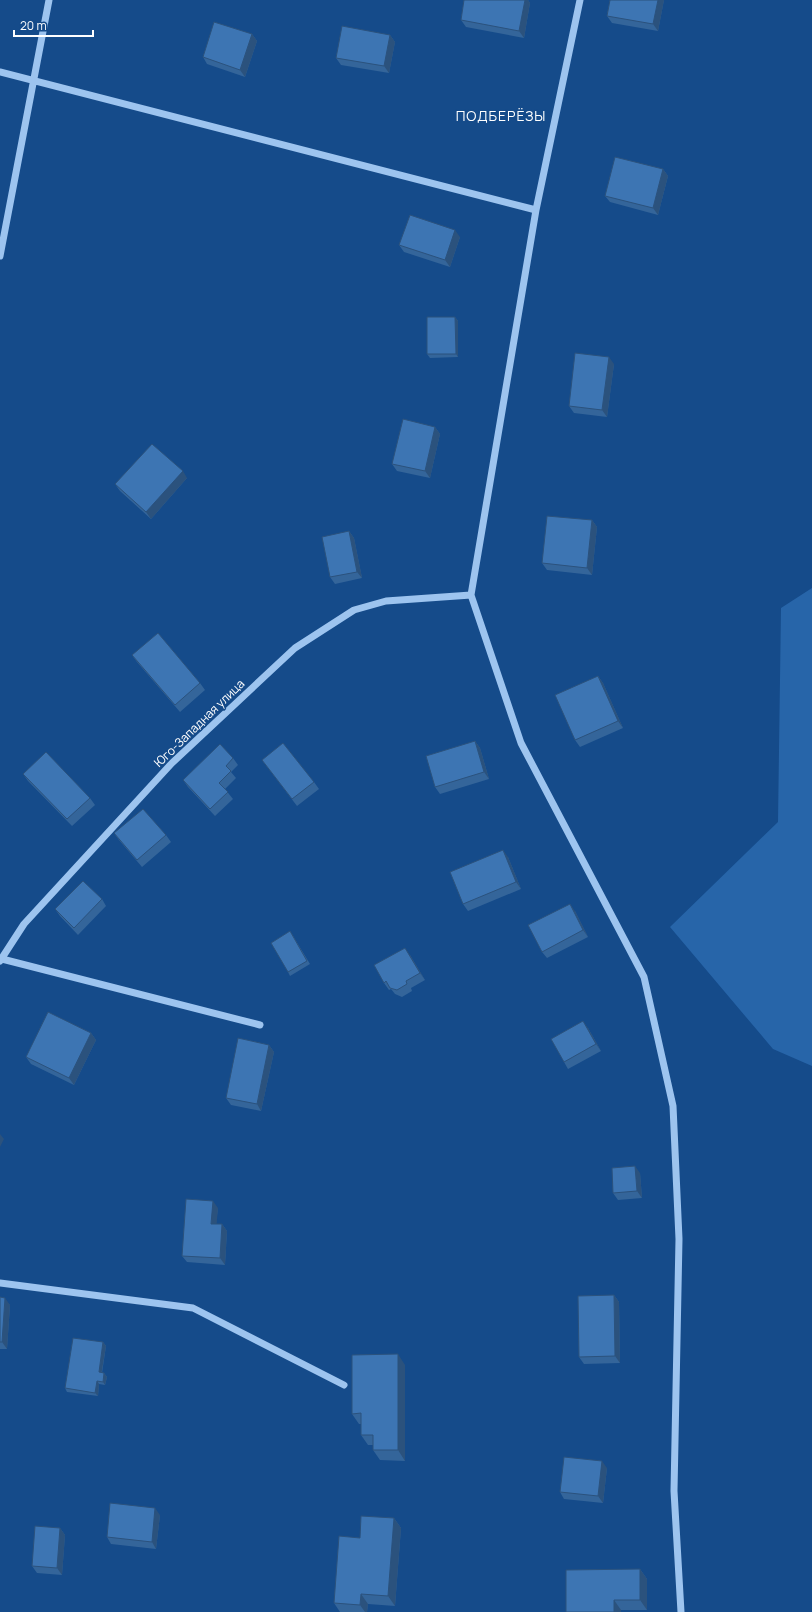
<svg xmlns="http://www.w3.org/2000/svg" width="812" height="1612" font-family="Manrope,sans-serif">
<style>
.green{fill:#2765a9}
.lines{fill:none;stroke-linecap:round;stroke-linejoin:round}
.minor{stroke:#9dc4ef;stroke-width:7}
.wall{fill:#34659a}
.shaded-wall{fill:#2b527d}
.building{fill:#3d75b3;stroke:#2b527d}
.labels{text-anchor:middle;dominant-baseline:central;stroke-width:3;stroke-linejoin:round;paint-order:stroke}
.street-label{font-size:12px;fill:#fff;stroke:#154b8a}
.quarter-label{font-size:14px;letter-spacing:1px;fill:#fff;stroke:#154b8a}
</style>
<rect width="100%" height="100%" fill="#154b8a"/>
<!-- green -->
<path class="green" d="M812 588V1066L773 1049 670 927 778 822 781 608Z"/>
<g class="lines">
<!-- minor -->
<path class="minor" d="M580 0 536 210 471 595 521 743 644 977 673 1106 679 1239 674 1491 681 1612
M0 72 536 210
M0 256 49 0
M2 959 260 1025
M0 961 24 924 172 763 295 648 354 610 386 601 471 595
M0 1283 193 1308 344 1385"/>
</g>
<!-- wall -->
<path class="wall" d="M464 0H528L530 3 524 38 466 27 461 20Z
M610 0H664L658 31 612 23 607 16Z
M252 34 257 41 245 77 207 64 203 57Z
M390 35 395 42 389 73 341 65 336 58Z
M663 169 668 176 658 215 610 202 605 196Z
M460 237 450 267 404 252 399 245Z
M455 317 458 321V357L430 358 427 354Z
M614 364 607 417 574 413 569 406Z
M435 427 440 434 430 478 397 471 392 464Z
M187 478 151 519 120 491 115 484Z
M592 520 597 527 592 575 547 570 542 563Z
M349 531 354 538 362 578 335 584 330 577Z
M132 655 200 683 205 690 180 712 137 662Z
M598 676 603 683 623 728 580 747 575 740Z
M475 741 480 748 489 779 440 794 435 787Z
M233 758 238 765 231 772 236 778 225 789 233 799 215 816 188 787 183 780Z
M262 760 314 782 319 789 297 806Z
M23 774 90 798 95 805 72 826 28 781Z
M114 833 166 835 171 842 142 867 119 840Z
M508 857 521 889 468 911 463 904Z
M102 899 106 906 78 935 60 916 55 909Z
M575 911 588 937 547 958 542 952Z
M290 931 310 964 290 976 288 972Z
M410 955 425 980 411 988 412 991 402 997 395 994 391 989 389 990 384 983Z
M588 1028 601 1051 568 1069 564 1062Z
M91 1033 96 1040 74 1085 31 1064 26 1057Z
M269 1045 274 1052 261 1111 231 1105 226 1098Z
M640 1173 642 1198 618 1200 613 1193Z
M218 1208 216 1224H222L227 1231 225 1265 187 1262 182 1256Z
M614 1295 619 1302 620 1363 584 1364 579 1357Z
M0 1297 10 1305 7 1349H0Z
M103 1342 106 1346 102 1373H104L107 1377 105 1385 99 1384 98 1396 67 1392 65 1388Z
M405 1365V1461L380 1460 373 1450V1445H368L361 1435V1424H359L352 1414Z
M607 1468 603 1503 564 1499 560 1492Z
M160 1515 156 1549 111 1544 107 1537Z
M394 1518 401 1528 395 1606 368 1604 367 1612H340L334 1603 360 1538Z
M60 1528 65 1535 62 1575 37 1573 32 1566Z
M640 1569 647 1579V1610H621V1612H566Z"/>
<!-- shaded-wall -->
<path class="shaded-wall" d="M525 0H528L530 3 524 38 519 31Z
M658 0H664L658 31 653 24Z
M252 34 257 41 245 77 240 70Z
M390 35 395 42 389 73 384 66Z
M663 169 668 176 658 215 653 208Z
M455 230 460 237 450 267 445 260Z
M455 317 458 321V357L456 354Z
M609 357 614 364 607 417 602 410Z
M435 427 440 434 430 478 425 471Z
M183 471 187 478 151 519 146 512Z
M592 520 597 527 592 575 587 568Z
M349 531 354 538 362 578 357 572Z
M598 676 603 683 623 728 618 721Z
M475 741 480 748 489 779 484 772Z
M503 850 508 857 521 889 516 882Z
M570 904 575 911 588 937 583 930Z
M405 948 410 955 425 980 420 973Z
M583 1021 588 1028 601 1051 596 1044Z
M91 1033 96 1040 74 1085 69 1078Z
M269 1045 274 1052 261 1111 257 1104Z
M0 1134 4 1139 0 1147Z
M635 1166 640 1173 642 1198 637 1191Z
M213 1201 218 1208 216 1231 211 1224Z
M222 1224 227 1231 225 1265 220 1258Z
M614 1295 619 1302 620 1363 615 1356Z
M5 1298 10 1305 7 1349 2 1342Z
M103 1342 106 1346 101 1376 99 1372Z
M398 1354 405 1365V1461L398 1450Z
M104 1373 107 1377 105 1385 103 1382Z
M97 1381 99 1384 98 1396 95 1393Z
M602 1461 607 1468 603 1503 598 1496Z
M155 1508 160 1515 156 1549 152 1542Z
M394 1518 401 1528 395 1606 388 1596Z
M60 1528 65 1535 62 1575 57 1568Z
M640 1569 647 1579V1610L640 1600Z
M361 1594 368 1604 367 1612H365L360 1605Z
M614 1600 621 1610V1612H614Z"/>
<!-- building -->
<path class="building" d="M464 0H525L519 31 461 20Z
M610 0H658L653 24 607 16Z
M214 22 252 34 240 70 203 57Z
M342 26 390 35 384 66 336 58Z
M615 157 663 169 653 208 605 196Z
M410 215 455 230 445 260 399 245Z
M427 317H455L456 354H427Z
M575 353 609 357 602 410 569 406Z
M403 419 435 427 425 471 392 464Z
M152 444 183 471 146 512 115 484Z
M547 516 592 520 587 568 542 563Z
M349 531 357 572 330 577 322 537Z
M158 633 200 683 175 705 132 655Z
M598 676 618 721 575 740 555 695Z
M475 741 484 772 435 787 426 756Z
M283 743 314 782 292 799 262 760Z
M220 744 233 758 226 766 231 771 219 783 228 792 210 809 183 780Z
M46 752 90 798 67 819 23 774Z
M143 809 166 835 137 860 114 833Z
M503 850 516 882 463 904 450 872Z
M83 881 102 899 74 928 55 909Z
M570 904 583 930 542 952 528 925Z
M290 931 307 961 288 972 271 943Z
M405 948 420 973 406 981 407 984 397 990 390 988 386 981 384 983 374 965Z
M48 1012 91 1033 69 1078 26 1057Z
M583 1021 596 1044 564 1062 551 1039Z
M238 1038 269 1045 257 1104 226 1098Z
M635 1166 637 1191 613 1193 612 1168Z
M186 1199 213 1201 211 1224H222L220 1258 182 1256Z
M614 1295 615 1356 579 1357 578 1296Z
M0 1297 5 1298 2 1342H0Z
M73 1338 103 1342 99 1372 104 1373 103 1382 97 1381 95 1393 65 1388Z
M398 1354V1450H373V1435H361V1413L352 1414V1355Z
M564 1457 602 1461 598 1496 560 1492Z
M110 1503 155 1508 152 1542 107 1537Z
M361 1516 394 1518 388 1596 361 1594 360 1605 334 1603 339 1536 360 1538Z
M35 1526 60 1528 57 1568 32 1566Z
M640 1569V1600H614V1612H566V1570Z"/>
<g class="labels">
<!-- street labels -->
<g class="street-label">
<text transform="translate(199 723) rotate(-44)">Юго-Западная улица</text>
</g>
<!-- quarter labels -->
<g class="quarter-label">
<text x="501" y="115">ПОДБЕРЁЗЫ</text>
</g>
</g>
<!-- scale -->
<path d="M14 30v6h79v-6" fill="none" stroke="#ffffff" stroke-width="2"/>
<text x="20" y="30" font-size="12" fill="#ffffff" stroke="#154b8a" stroke-width="3" paint-order="stroke">20 m</text>
</svg>
